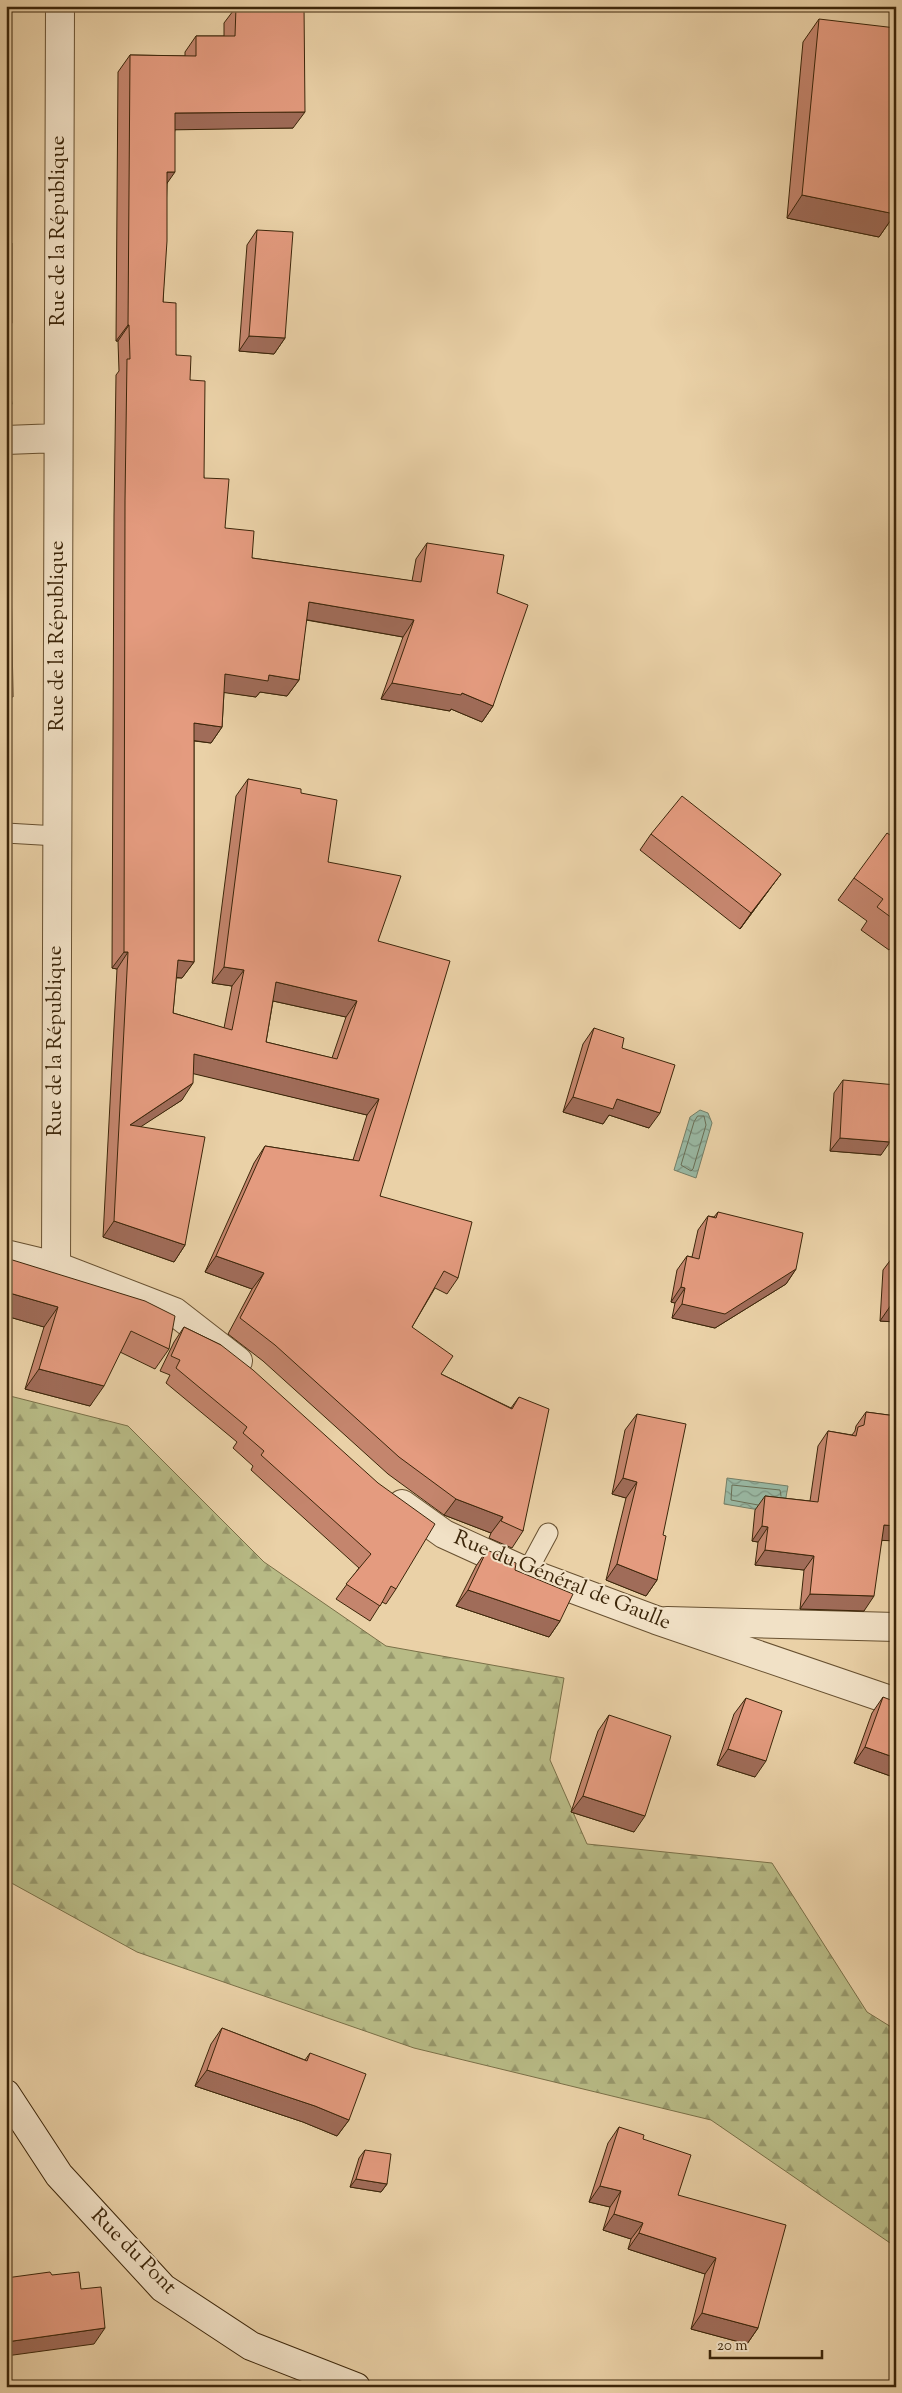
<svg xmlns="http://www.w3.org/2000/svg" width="902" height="2393" font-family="'Sorts Mill Goudy',serif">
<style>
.forest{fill:url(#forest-firs);stroke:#7a7048}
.water{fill:url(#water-waves);stroke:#747e66}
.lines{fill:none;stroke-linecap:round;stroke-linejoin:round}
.shore{stroke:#6a6f56;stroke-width:1}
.service-casing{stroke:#685131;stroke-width:21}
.minor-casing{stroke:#685131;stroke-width:30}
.tertiary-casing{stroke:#685131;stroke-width:30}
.secondary-casing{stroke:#3c260a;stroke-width:30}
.service{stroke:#f1e1c6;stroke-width:19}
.minor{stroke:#f1e1c6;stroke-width:28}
.tertiary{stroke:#f1e1c6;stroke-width:28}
.secondary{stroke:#f1e1c6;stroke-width:28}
.wall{fill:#c4856d;stroke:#3c260a;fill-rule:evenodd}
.shaded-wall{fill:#a06c59;stroke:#3c260a}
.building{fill:#e49b7f;stroke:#3c260a;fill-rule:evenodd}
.labels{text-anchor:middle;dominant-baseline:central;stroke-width:4;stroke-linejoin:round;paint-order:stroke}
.street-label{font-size:21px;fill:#3c260a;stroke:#f1e1c6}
</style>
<defs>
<pattern id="forest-firs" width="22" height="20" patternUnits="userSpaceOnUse" patternTransform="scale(1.25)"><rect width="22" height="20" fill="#b8bb86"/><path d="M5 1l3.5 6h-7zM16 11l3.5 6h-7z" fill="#97986c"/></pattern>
<pattern id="water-waves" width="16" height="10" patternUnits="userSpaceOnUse" patternTransform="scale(1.25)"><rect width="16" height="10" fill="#99b8a3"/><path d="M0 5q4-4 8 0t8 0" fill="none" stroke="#7e9583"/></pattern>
</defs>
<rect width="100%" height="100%" fill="#ead1a7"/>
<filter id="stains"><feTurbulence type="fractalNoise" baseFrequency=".004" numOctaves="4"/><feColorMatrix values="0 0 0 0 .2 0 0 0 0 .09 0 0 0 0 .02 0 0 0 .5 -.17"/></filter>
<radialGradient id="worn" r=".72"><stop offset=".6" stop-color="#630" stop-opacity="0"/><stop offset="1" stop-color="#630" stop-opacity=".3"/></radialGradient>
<!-- forest -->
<path class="forest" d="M6 1395 128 1426 264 1562 386 1646 564 1678 550 1760 587 1844 772 1863 867 2012 896 2030V2243L893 2245 711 2120 414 2048 137 1952 6 1880Z"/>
<!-- water -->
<path class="water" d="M700 1110 708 1113 712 1123 696 1178 674 1170 690 1117Z
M727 1478 788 1486 783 1514 724 1504Z"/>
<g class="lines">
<!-- shore -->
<path class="shore" d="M698 1116H704L706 1125 693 1169 691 1171 681 1165 694 1122Z
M758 1505 731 1500 732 1485 780 1490 781 1496"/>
<defs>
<path id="service" d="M6 833 57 836
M527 1572 548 1533"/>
<path id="minor" d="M6 440 58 438
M56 1266 60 6
M667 1621 896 1627"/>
<path id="tertiary" d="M6 1254 56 1266 175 1312 238 1361
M402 1504 444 1534 527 1572 656 1620 896 1702"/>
<path id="secondary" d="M6 2094 59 2175 163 2288 251 2346 356 2387"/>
</defs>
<!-- service casing -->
<use href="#service" class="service-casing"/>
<!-- minor casing -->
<use href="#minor" class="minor-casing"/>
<!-- tertiary casing -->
<use href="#tertiary" class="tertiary-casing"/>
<!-- secondary casing -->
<use href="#secondary" class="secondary-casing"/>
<!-- service -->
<use href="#service" class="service"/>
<!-- minor -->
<use href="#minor" class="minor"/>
<!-- tertiary -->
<use href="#tertiary" class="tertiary"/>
<!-- secondary -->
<use href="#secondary" class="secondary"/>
</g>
<!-- wall -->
<path class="wall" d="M236 7 293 128 175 129 167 183 163 302 176 355 190 380 204 478 225 528 252 558 412 581 416 559 427 543 497 593 493 706 482 722 451 709 450 711 381 699 403 637 306 620 299 680 287 696 260 692 256 697 224 692 222 727 211 743 194 741V962L182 978H176L173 1013 224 1028 232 986 212 983 236 796 248 779 301 793 328 862 378 941 380 1196 458 1278 447 1294 435 1288 412 1327 441 1374 511 1408 519 1397 523 1531 512 1548 489 1538 491 1533 444 1515 388 1474 263 1361 228 1334 252 1289 205 1272 254 1163 265 1146 353 1160 367 1115 193 1073 182 1100 141 1126 185 1245 174 1262 103 1237 117 969 112 968 114 516 116 375 119 371 118 341H116L118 72 130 55 185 56V52L196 36H224V23ZM273 1001 346 1017 332 1058 266 1042Z
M819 19 895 214 879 237 787 218 803 42Z
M257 230 285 338 274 354 239 351 247 245Z
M651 834 769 890 740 929 640 850Z
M896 839V942L889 950 861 930 867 921 838 900 854 878Z
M594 1028 622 1048 649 1128 609 1115 603 1124 563 1112 583 1044Z
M843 1080 881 1155 830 1151 834 1093Z
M718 1212 796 1269 786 1284 715 1328 672 1318 675 1303 671 1302 677 1270 687 1256 692 1257 698 1230 708 1216 714 1217Z
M895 1254H896V1322L880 1321 883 1270Z
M6 1258 169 1349 155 1369 120 1352 90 1406 25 1389 44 1327 6 1316Z
M184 1327 221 1345 396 1589 386 1604 382 1602 370 1621 336 1599 359 1568 251 1470 253 1466 233 1448 237 1442 166 1383 170 1375 160 1371 174 1342Z
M866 1412 896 1416V1541L882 1540 864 1611 800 1609 804 1570 755 1565 758 1542 752 1541 755 1510 765 1496 810 1501 818 1446 828 1431 852 1435 855 1431 856 1426Z
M637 1414 657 1580 646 1596 606 1580 626 1498 612 1494 625 1430Z
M487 1550 515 1570 560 1621 549 1637 456 1606 476 1566Z
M883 1697 896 1778 854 1763 872 1713Z
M746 1698 755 1777 717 1765 734 1714Z
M609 1715 634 1832 571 1812 598 1731Z
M222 2028 305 2060 310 2053 349 2120 337 2136 303 2122 195 2086 211 2044Z
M619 2127 643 2139 678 2195 758 2328 747 2344 691 2329 705 2274 628 2249 631 2239 603 2230 610 2207 589 2202 608 2143Z
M365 2150 387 2184 381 2192 350 2187 359 2158Z"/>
<!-- shaded-wall -->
<path class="shaded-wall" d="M305 112 293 128 164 130 175 113Z
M167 172H175L163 189Z
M802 195 895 214 879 237 787 218Z
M6 323H12L6 331Z
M128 325H129L118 341H116Z
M249 336 285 338 274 354 239 351Z
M6 404H12L6 412Z
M309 602 414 620 403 637 297 618Z
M225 674 269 675 299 680 287 696 260 692 256 697 213 691Z
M392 683 462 693 493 706 482 722 451 709 450 711 381 699Z
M194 723 222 727 211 743 183 739Z
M781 874 769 890 740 929 751 913Z
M124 952H128L117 969 112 968Z
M178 960 194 962 182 978 167 976Z
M224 967 244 970 232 986 212 983Z
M276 982 357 1001 346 1017 264 999Z
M194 1054 379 1099 367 1115 182 1071Z
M6 1067H11L6 1074Z
M193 1083 182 1100 119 1141 130 1125Z
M573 1097 617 1099 660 1113 649 1128 609 1115 603 1124 563 1112Z
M892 1120 896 1121V1135L882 1133Z
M840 1138 890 1142 881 1155 830 1151Z
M114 1221 185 1245 174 1262 103 1237Z
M216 1256 264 1273 252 1289 205 1272Z
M796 1269 786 1284 715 1328 672 1318 682 1304Z
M681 1287 685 1288 675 1303 671 1302Z
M6 1292 58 1307 44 1327 6 1316Z
M891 1305H896V1322L880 1321Z
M39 1369 104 1386 90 1406 25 1389Z
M623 1478 637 1482 626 1498 612 1494Z
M456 1499 503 1517 491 1533 444 1515Z
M884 1525 896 1526V1541L874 1540Z
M762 1526 768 1527 758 1542 752 1541Z
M765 1550 814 1556 804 1570 755 1565Z
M617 1564 657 1580 646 1596 606 1580Z
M468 1590 560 1621 549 1637 456 1606Z
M810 1594 874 1596 864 1611 800 1609Z
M865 1747 896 1758V1778L854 1763Z
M728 1749 766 1761 755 1777 717 1765Z
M583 1796 645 1816 634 1832 571 1812Z
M207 2070 315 2106 349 2120 337 2136 303 2122 195 2086Z
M356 2179 387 2184 381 2192 350 2187Z
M600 2186 621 2191 610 2207 589 2202Z
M614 2214 643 2223 631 2239 603 2230Z
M639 2233 716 2258 705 2274 628 2249Z
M702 2313 758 2328 747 2344 691 2329Z
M105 2328 94 2344 6 2356V2342Z"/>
<!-- building -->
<path class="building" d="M304 6 305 112 175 113V172H167V241L163 302 176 303V355L191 356 190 380 205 381 204 478 229 479 225 528 254 531 252 558 421 582 427 543 504 555 497 593 528 605 493 706 462 693 461 695 392 683 414 620 309 602 299 680 269 675 268 681 225 674 222 727 194 723V962L178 960 173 1013 232 1030 244 970 224 967 248 779 301 789V793L337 800 328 862 401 876 378 941 450 961 380 1196 472 1222 458 1278 444 1271 412 1327 453 1356 441 1374 512 1409 519 1397 549 1409 523 1531 501 1521 503 1517 456 1499 399 1457 275 1345 240 1318 264 1273 216 1256 265 1146 359 1161 379 1099 194 1054 193 1083 130 1125 205 1137 185 1245 114 1221 128 952H124L125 500 127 359H130L129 325H128L130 55 196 56V36H235L236 7ZM276 982 357 1001 337 1059 266 1042Z
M819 19 896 28V208L895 214 802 195Z
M6 83H8V123H6Z
M257 230 293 232 285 338 249 336Z
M6 243H12V323H6Z
M6 372H8L12 404H6Z
M6 513H10L13 697H11V808L6 816Z
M682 796 781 874 751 913 651 834Z
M6 819 11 827V1067H6Z
M887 833 896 839V921L877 907 883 899 854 878Z
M594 1028 624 1038 622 1048 675 1065 660 1113 617 1099 613 1109 573 1097Z
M843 1080 896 1085V1121L892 1120 890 1142 840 1138Z
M718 1212 803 1233 796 1269 725 1314 682 1304 685 1288 681 1287 687 1256 699 1259 708 1216 716 1218Z
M895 1254H896V1305H891Z
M6 1258 145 1301 175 1316 169 1349 131 1331 104 1386 39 1369 58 1307 6 1292Z
M184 1327 221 1345 253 1370 378 1483 435 1524 396 1589 391 1586 380 1606 346 1584 371 1554 261 1455 264 1451 243 1433 247 1427 176 1368 180 1360 171 1356Z
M866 1412 896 1416V1526L884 1525 874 1596 810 1594 814 1556 765 1550 768 1527 762 1526 765 1496 818 1502 828 1431 856 1436 858 1427 864 1425Z
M637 1414 686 1424 663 1535 666 1536 657 1580 617 1564 637 1482 623 1478Z
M487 1550 516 1563 515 1570 573 1594 560 1621 468 1590Z
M883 1697 896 1702V1758L865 1747Z
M746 1698 782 1711 766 1761 728 1749Z
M609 1715 671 1736 645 1816 583 1796Z
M222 2028 307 2061 310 2053 366 2074 349 2120 315 2106 207 2070Z
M619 2127 644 2135 643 2139 691 2155 678 2195 786 2225 758 2328 702 2313 716 2258 639 2233 643 2223 614 2214 621 2191 600 2186Z
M365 2150 391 2154 387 2184 356 2179Z
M50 2272 52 2275 79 2272 81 2289 101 2287 105 2328 6 2342V2278Z"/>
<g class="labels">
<!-- street labels -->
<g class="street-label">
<text transform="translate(59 231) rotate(-90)">Rue de la République</text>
<text transform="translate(58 636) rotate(-90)">Rue de la République</text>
<text transform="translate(56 1041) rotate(-90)">Rue de la République</text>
<text transform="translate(562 1581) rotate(22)">Rue du Général de Gaulle</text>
<text transform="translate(133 2252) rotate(45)">Rue du Pont</text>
</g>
</g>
<!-- margin -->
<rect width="902" height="2393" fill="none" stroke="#ead1a7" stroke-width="25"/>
<rect x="8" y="8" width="887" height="2378" fill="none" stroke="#3c260a" stroke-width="2.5"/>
<rect x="12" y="12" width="877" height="2368" fill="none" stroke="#3c260a"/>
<!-- scale -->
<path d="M710 2350v8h112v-8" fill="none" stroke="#3c260a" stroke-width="2.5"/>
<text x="717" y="2350" font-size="15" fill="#3c260a" stroke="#f1e1c6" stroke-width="4" paint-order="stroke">20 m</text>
<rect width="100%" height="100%" filter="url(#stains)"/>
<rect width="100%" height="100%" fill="url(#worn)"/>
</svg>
